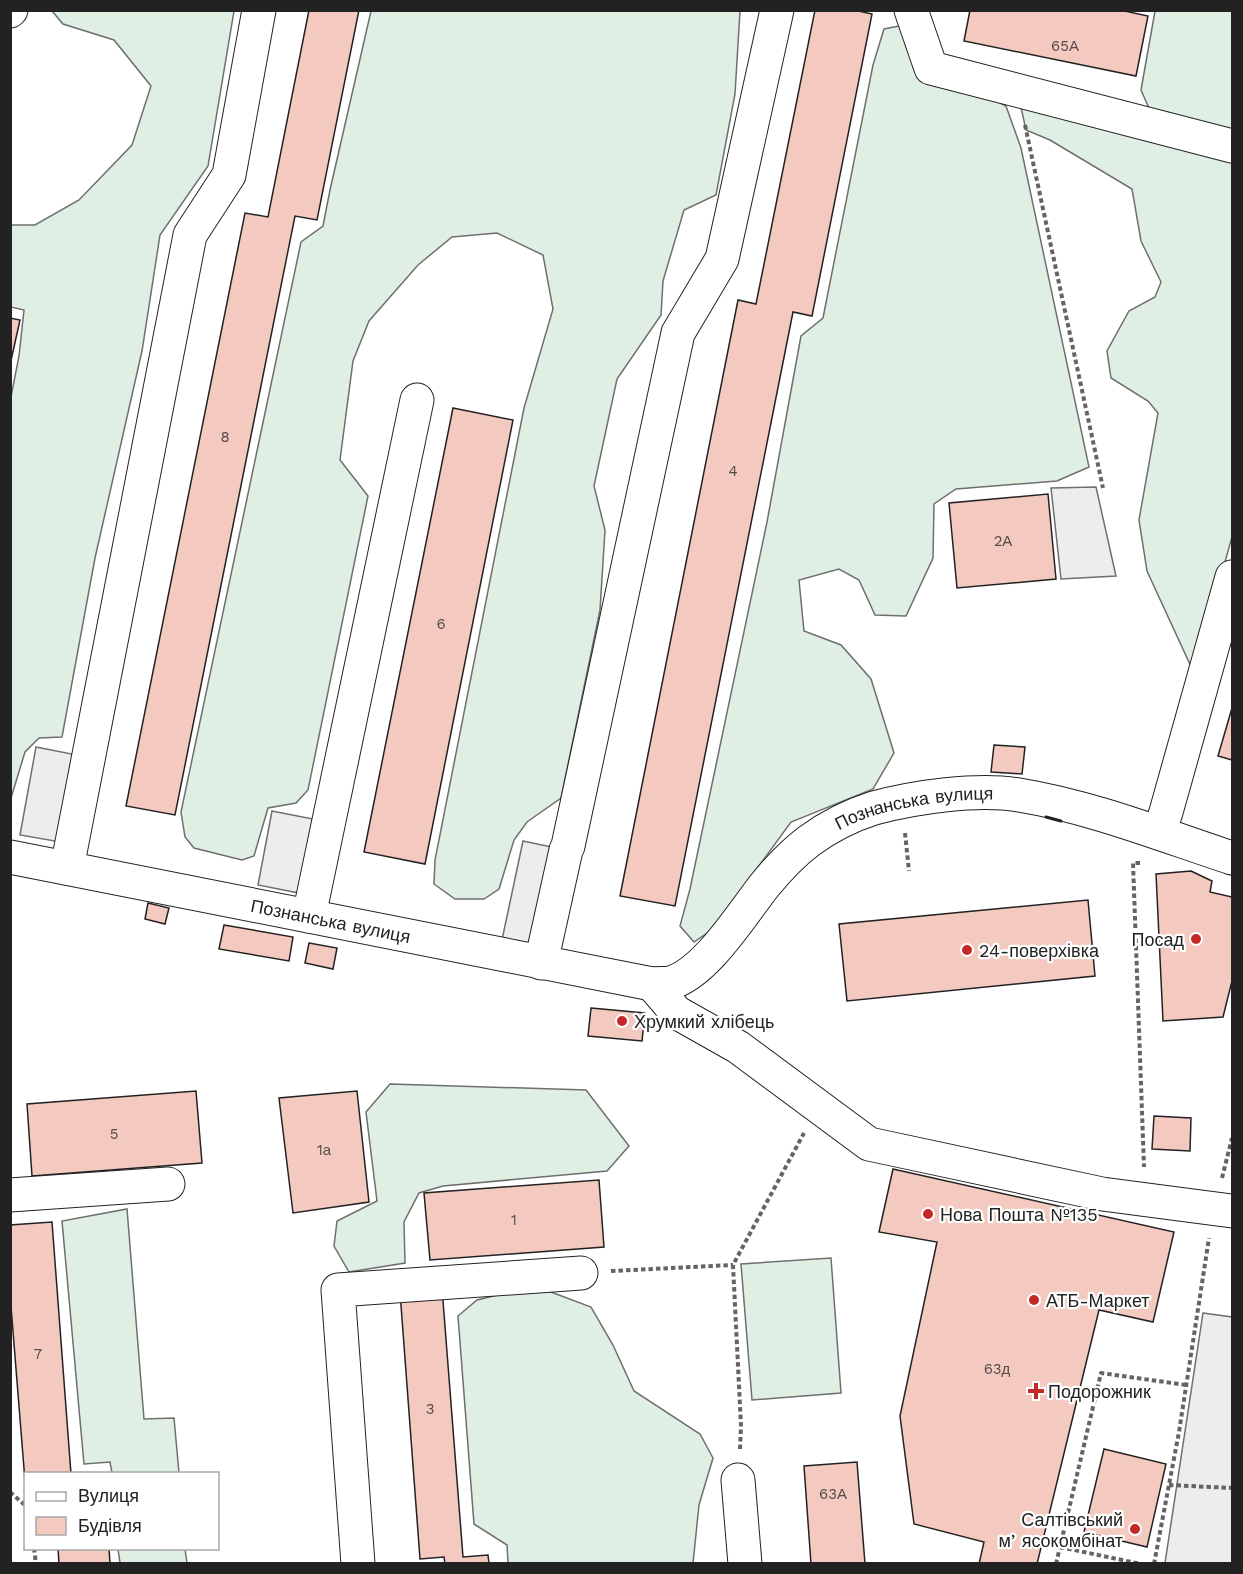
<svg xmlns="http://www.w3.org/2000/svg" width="1243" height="1574" font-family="'Work Sans',sans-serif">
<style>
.garden{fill:#e0efe3;stroke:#6f6f6f;stroke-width:1.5}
.parking{fill:#ededed;stroke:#6f6f6f;stroke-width:1.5}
.building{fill:#f3c9c0;stroke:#222;stroke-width:1.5}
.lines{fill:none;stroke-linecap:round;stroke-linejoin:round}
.minor-casing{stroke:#222;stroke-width:35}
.path{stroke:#646464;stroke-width:4;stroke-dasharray:4.5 3;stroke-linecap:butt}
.minor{stroke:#fff;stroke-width:33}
.wall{stroke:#222;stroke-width:3}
.poi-dot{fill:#c62828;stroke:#fff;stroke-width:2}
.labels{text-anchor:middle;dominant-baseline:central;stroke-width:4.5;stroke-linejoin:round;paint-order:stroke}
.number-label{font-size:15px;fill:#564c4a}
.street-label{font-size:18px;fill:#222;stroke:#fff}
.poi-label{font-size:18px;fill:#222;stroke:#fff;text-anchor:start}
</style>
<rect width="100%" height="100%" fill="#fff"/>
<!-- garden -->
<path class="garden" d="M52 11H234L208 166 160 235 142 351 95 558 62 737 39 738 25 752 11 798 10 402 19 356 24 310 11 307V225H35L79 200 132 145 151 86 114 40 63 24Z
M371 11H740L735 94 716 195 684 210 663 281 661 315 617 379 594 486 605 530 600 610 561 798 527 822 514 840 499 889 484 899H455L434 884 435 860 524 408 553 309 543 255 497 233 452 237 418 265 369 321 353 361 340 460 368 496 308 790 296 803 268 808 254 856 242 860 194 848 185 837 181 812 301 242 323 226 330 190Z
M1155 11H1232V137L1152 115 1141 90Z
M899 26 928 84 977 91 1006 106 1021 148 1089 467 1057 481 956 489 934 504 933 558 906 616 875 615 859 580 839 569 799 580 804 631 841 645 871 679 894 753 873 789 791 822 713 929 694 942 680 926 690 889 767 522 801 336 823 318 873 65 884 29Z
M1020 103 1232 158V537L1194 673 1147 571 1139 520 1158 413 1148 401 1111 378 1107 351 1129 311 1155 297 1161 282 1141 241 1132 189 1050 140 1026 130Z
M390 1084 586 1090 629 1146 607 1171 443 1186 419 1193 404 1222 405 1263 349 1272 334 1246 337 1221 377 1201 366 1112Z
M127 1209 144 1419 174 1418 179 1473H112L110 1462 84 1464 62 1221Z
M831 1258 841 1393 752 1400 741 1264Z
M535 1286 591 1307 613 1345 634 1391 700 1434 713 1458 699 1505 693 1563H508L507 1545 474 1524 458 1316 477 1300Z
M118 1549H185L187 1563H120Z"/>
<!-- parking -->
<path class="parking" d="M1096 487 1116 576 1061 579 1051 488Z
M36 747 82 756 66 843 20 835Z
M272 811 313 819 299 893 258 885Z
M523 841 566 850 541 963 499 954Z
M1203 1313 1232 1317V1563H1165Z"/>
<!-- building -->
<path class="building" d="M309 10H359L317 220 295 216 175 815 126 806 245 213 268 217Z
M815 10H854L872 14 812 316 793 312 675 906 620 896 738 300 756 304Z
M970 10H1120L1148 16 1136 76 964 41Z
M10 318 20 320 10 365Z
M453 408 513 420 425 864 364 852Z
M1048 494 1056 579 957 588 949 503Z
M1232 708V760L1218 756Z
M994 745 1025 747 1022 774 991 772Z
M1191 871 1212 881 1210 892 1232 897V981L1223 1017 1163 1021 1156 874Z
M1088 900 1095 976 847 1001 839 924Z
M148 903 169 908 165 924 145 919Z
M224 925 293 937 289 961 219 949Z
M309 943 337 948 333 969 305 963Z
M591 1008 645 1013 642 1041 588 1036Z
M196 1091 202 1163 32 1176 27 1104Z
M357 1091 369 1202 293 1213 279 1098Z
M1154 1116 1191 1118 1190 1151 1152 1149Z
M893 1169 1174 1232 1153 1322 1099 1310 1037 1564H979L984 1542 914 1524 900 1416 937 1242 879 1232Z
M599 1180 604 1247 430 1260 424 1193Z
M52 1222 71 1474H26L25 1481 10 1294V1225Z
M442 1288 463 1557 488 1555 489 1564H445L444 1557 420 1559 400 1292Z
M1104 1449 1166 1464 1147 1547 1084 1532Z
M857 1462 865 1564H811L804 1466Z
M58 1548H109L110 1564H59Z"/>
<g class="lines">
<defs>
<g id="minor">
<path d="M911 10 931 68 1232 146"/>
<path d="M10 11 11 10"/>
<path d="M1159 833 1166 812 1232 577"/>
<path id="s1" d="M10 857 652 984C658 983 665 984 670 983 705 974 742 914 764 886 777 870 793 853 809 841 828 827 852 815 874 808 915 797 977 788 1019 795 1092 807 1162 835 1232 858"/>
<path d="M67 868 190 235 229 175 259 10"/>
<path d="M309 916 417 400"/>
<path d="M541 963 566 850 568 846 678 333 722 259 777 10"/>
<path d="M652 984 676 1012 738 1047 869 1144 1102 1194 1232 1211"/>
<path d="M10 1195 168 1184"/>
<path d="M738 1480 745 1564"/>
<path d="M358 1564 338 1290 581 1273"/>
</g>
</defs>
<!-- minor casing -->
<use href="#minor" class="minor-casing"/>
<!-- path -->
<path class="path" d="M1025 125 1103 488
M905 833 909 871
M1140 863H1133L1144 1167
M1222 1178 1232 1138
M611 1271 733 1265
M740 1449 741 1426 733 1265 804 1133
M1169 1485 1232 1488
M10 1492 26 1506
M1060 1547 1141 1564
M34 1548 36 1564
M1056 1564 1101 1373 1186 1385
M1154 1564 1179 1432 1209 1238"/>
<!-- minor -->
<use href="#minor" class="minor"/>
<!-- wall -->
<path class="wall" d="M1046 817 1061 821"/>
</g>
<!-- markers -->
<g class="poi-dot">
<circle cx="1196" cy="939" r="6"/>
<circle cx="967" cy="950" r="6"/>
<circle cx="622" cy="1021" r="6"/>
<circle cx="928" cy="1214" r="6"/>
<circle cx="1034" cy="1300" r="6"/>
<path d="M1033 1382h6v6h6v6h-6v6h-6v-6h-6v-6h6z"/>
<circle cx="1135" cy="1529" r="6"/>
</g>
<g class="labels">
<!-- number labels -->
<g class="number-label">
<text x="1065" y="46">65А</text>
<text x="225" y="437">8</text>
<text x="733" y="471">4</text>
<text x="1003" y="541">2А</text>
<text x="441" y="624">6</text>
<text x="114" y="1134">5</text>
<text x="324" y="1150">1а</text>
<text x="514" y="1220">1</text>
<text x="38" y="1354">7</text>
<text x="997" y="1369">63д</text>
<text x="430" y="1409">3</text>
<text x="833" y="1494">63А</text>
</g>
<!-- street labels -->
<g class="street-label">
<text stroke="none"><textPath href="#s1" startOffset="986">Познанська вулиця</textPath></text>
<text stroke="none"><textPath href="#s1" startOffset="327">Познанська вулиця</textPath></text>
</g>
<!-- poi labels -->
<g class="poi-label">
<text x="1184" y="939" text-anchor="end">Посад</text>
<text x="979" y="950">24-поверхівка</text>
<text x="634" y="1021">Хрумкий хлібець</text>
<text x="940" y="1214">Нова Пошта №135</text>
<text x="1046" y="1300">АТБ-Маркет</text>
<text x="1048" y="1391">Подорожник</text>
<text x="1123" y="1519" text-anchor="end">Салтівський<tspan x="1123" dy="21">мʼясокомбінат</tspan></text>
</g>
</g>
<!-- border -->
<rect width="1243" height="1574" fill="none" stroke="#222222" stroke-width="24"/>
<!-- legend -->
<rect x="24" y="1472" width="195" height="78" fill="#ffffff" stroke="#a7a7a7" stroke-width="1.5"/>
<rect x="36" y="1492" width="30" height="9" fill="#ffffff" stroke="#a7a7a7" stroke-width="1.5"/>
<text x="78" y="1502" font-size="18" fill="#222222">Вулиця</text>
<rect x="36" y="1517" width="30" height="18" fill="#f3c9c0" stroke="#a7a7a7" stroke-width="1.5"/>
<text x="78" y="1532" font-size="18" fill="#222222">Будівля</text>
</svg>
